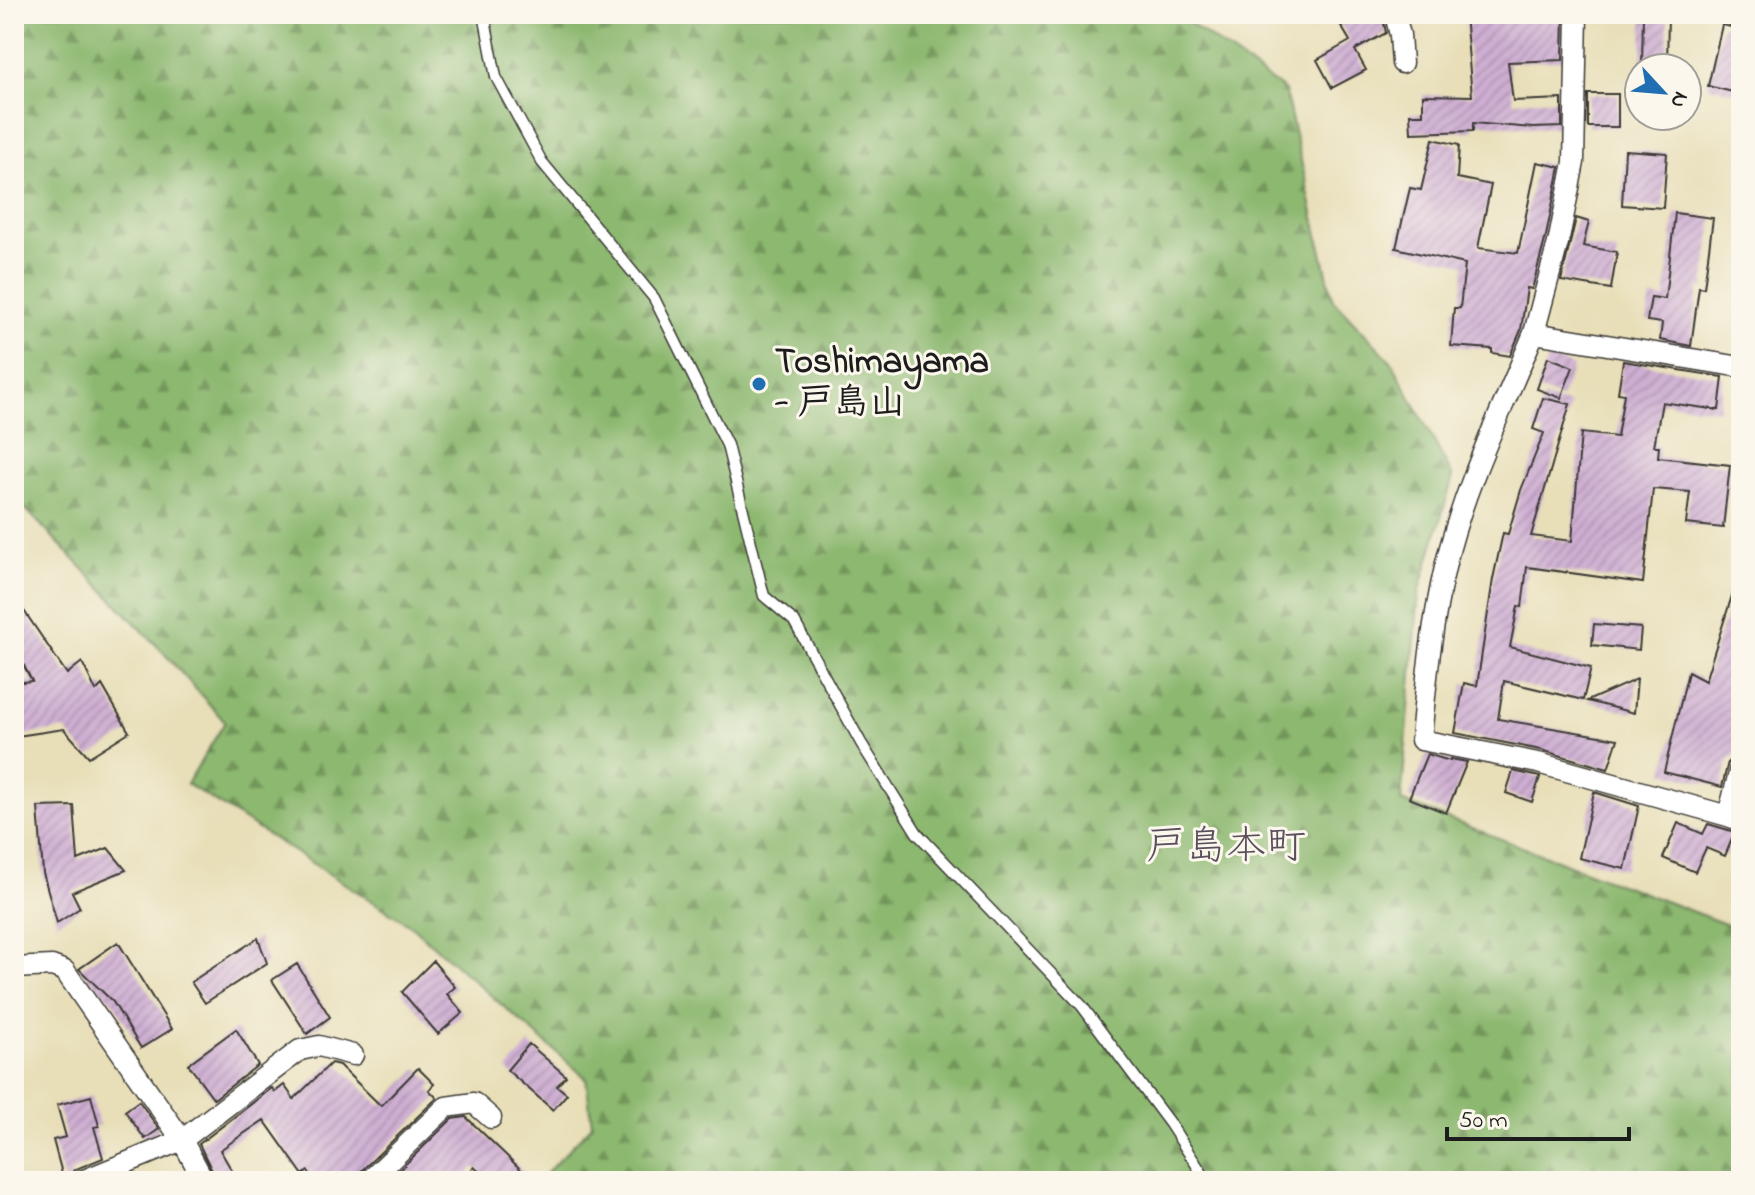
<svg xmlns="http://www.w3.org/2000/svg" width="1755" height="1195" font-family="'Indie Flower','Klee One',sans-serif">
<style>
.forest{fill:url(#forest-firs);stroke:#546a46;stroke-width:2}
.building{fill:url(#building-hatch)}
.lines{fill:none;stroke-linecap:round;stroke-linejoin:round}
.lane-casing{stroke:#3b3934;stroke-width:13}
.street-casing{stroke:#3b3934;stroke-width:23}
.lane{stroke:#fff;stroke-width:10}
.street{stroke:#fff;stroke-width:20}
.poi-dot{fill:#1f6fb2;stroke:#fbf7ec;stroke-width:3}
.labels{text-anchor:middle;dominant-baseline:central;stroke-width:6;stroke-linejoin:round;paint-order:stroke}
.poi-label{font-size:36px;font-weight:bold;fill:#1c1c1c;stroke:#fbf7ec;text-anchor:start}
.quarter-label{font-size:40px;fill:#5a4f5c;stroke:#fbf7ec}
</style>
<defs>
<pattern id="forest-firs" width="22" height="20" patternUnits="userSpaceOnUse" patternTransform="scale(2)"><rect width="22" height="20" fill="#8cb86f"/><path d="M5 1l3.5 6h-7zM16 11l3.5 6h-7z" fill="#72955a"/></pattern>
<pattern id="building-hatch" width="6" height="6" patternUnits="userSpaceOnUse" patternTransform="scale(2)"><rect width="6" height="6" fill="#ceaed2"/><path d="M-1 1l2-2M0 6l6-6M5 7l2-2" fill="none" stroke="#b095b4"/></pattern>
</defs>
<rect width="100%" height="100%" fill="#fbf7ec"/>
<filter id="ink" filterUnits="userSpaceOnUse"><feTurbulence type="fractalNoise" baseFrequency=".0125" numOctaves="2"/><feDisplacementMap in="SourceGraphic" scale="16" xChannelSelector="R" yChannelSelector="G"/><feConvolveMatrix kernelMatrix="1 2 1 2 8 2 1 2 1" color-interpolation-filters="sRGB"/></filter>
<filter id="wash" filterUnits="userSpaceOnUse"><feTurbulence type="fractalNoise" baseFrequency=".006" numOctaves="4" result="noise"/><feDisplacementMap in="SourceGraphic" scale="32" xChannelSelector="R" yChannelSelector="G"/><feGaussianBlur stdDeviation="1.8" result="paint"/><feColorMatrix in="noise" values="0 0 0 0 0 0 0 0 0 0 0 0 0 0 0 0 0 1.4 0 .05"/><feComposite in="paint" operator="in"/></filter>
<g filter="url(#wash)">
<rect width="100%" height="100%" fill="#e8dfb9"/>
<!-- forest -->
<path class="forest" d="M14 14H1177L1285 91 1333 300 1392 362 1453 477 1419 593 1401 801 1741 930V1181H539L592 1125 586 1078 410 925 187 784 225 722 163 652 18 501 14 470Z"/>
<g id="blocks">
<!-- building -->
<path class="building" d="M1334 14H1382L1386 33 1355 50 1366 70 1332 88 1317 60 1350 41Z
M1465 14H1564L1563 60 1508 62 1513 101 1562 99V127L1533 128 1473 123V131L1411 133 1410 114H1423V95L1472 96Z
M1643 14H1668L1667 68H1642Z
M1722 25 1741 29V94L1708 86Z
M1588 94H1618V127H1588Z
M1433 139 1459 145 1457 178 1491 185 1478 248 1518 253 1537 162 1560 167 1546 236 1532 289 1527 288 1521 330 1510 356 1492 353V349L1451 346 1454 308H1460L1465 264 1396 248 1410 188 1421 190Z
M1625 150 1667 153 1663 208 1622 205Z
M1675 213 1713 218 1704 288 1699 287 1691 346 1660 340 1662 323 1647 321 1651 297 1665 299Z
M1576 218 1589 222 1583 246 1617 252 1611 289 1561 281Z
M1548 357 1573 367 1561 398 1537 389Z
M1623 361 1723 377 1719 410 1662 402 1654 446H1659L1658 457 1730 465 1723 528 1686 524 1690 492 1653 489 1643 583 1527 567 1522 607 1518 606 1510 647 1591 668 1583 700 1504 681 1498 719 1618 739 1608 769 1541 750 1455 733 1464 683 1477 686 1493 579 1503 533 1508 534 1521 490 1544 433 1533 429 1543 398 1570 404 1531 536 1572 541 1581 433 1617 437 1624 394 1618 393Z
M1736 583H1741V735L1736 753 1728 762 1722 787 1664 772 1688 672 1705 681Z
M14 596 67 674 82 662 96 691 102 685 129 732 89 757 64 729 17 736 14 683 32 681 14 647Z
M1594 624 1641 628 1639 650 1592 645Z
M1637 679 1634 713 1587 701Z
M1427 754 1450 761V759L1467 762 1446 813 1409 798Z
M1513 771 1540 777 1532 802 1506 793Z
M1594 792 1639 806 1625 869 1579 858Z
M74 806 78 860 108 848 126 870 72 892 80 908 57 923 43 873 38 807Z
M1678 823 1703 834 1708 824 1735 832 1725 856 1706 848 1695 872 1663 858Z
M258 938 267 963 205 1003 191 982Z
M118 942 172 1029 141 1048 113 1002 79 969Z
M433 961 455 987 447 994 463 1013 438 1034 402 992Z
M297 964 330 1017 307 1034 272 980Z
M236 1029 258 1065 214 1099 188 1064Z
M529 1044 566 1076 557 1086 567 1094 553 1110 507 1070Z
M331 1063 339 1065 381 1106 418 1068 434 1084 429 1090 437 1098 360 1172 356 1181H315L308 1171 303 1175 264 1120 220 1150 238 1181H217L199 1144 272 1088 275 1092 284 1085 294 1099Z
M91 1096 99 1126 94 1127 103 1158 76 1169 71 1174 69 1181H64L53 1140 66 1137 57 1105Z
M139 1101 159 1129 145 1139 125 1111Z
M466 1117 533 1181H489L474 1167 461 1181H388L452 1119Z"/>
</g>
</g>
<g filter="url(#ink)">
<use href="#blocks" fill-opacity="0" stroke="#3b3934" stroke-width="2"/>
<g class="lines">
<defs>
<path id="lane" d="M484 14 496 77 542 162 654 298 727 445 764 596 794 621 861 743 917 833 1082 1006 1170 1124 1207 1181"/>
<path id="street" d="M1395 14 1400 35 1402 63
M1577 14 1574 162 1559 239 1534 333 1741 367
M1534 333C1503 408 1465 484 1446 563 1432 621 1426 681 1421 740L1538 763 1728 816
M1739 820 1728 816 1741 765
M14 968 52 966 65 971 182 1140 204 1181
M82 1181 182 1140 300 1050 319 1046 353 1055
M369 1181 446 1107 474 1103 491 1118"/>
</defs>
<!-- lane casing -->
<use href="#lane" class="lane-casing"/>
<!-- street casing -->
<use href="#street" class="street-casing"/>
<!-- lane -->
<use href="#lane" class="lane"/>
<!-- street -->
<use href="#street" class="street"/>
</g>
</g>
<!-- markers -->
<circle class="poi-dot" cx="759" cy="384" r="8"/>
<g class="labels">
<!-- poi labels -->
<g class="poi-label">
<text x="775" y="363">Toshimayama<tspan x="775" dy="41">- 戸島山</tspan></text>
</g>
<!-- quarter labels -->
<g class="quarter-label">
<text x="1226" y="848">戸島本町</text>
</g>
</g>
<!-- margin -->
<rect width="1755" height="1195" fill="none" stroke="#fbf7ec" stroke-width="48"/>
<!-- north arrow -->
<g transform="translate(1663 92) rotate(116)"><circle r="38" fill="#fbf7ec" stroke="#a29f99" stroke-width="2"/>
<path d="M0-6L14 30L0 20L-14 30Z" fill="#1f6fb2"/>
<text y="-12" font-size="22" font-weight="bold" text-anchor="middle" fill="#1c1c1c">N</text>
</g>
<!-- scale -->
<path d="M1447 1127v12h182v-12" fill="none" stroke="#1c1c1c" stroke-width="4"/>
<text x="1459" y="1127" font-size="24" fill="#1c1c1c" stroke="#fbf7ec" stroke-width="6" paint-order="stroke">50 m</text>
</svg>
